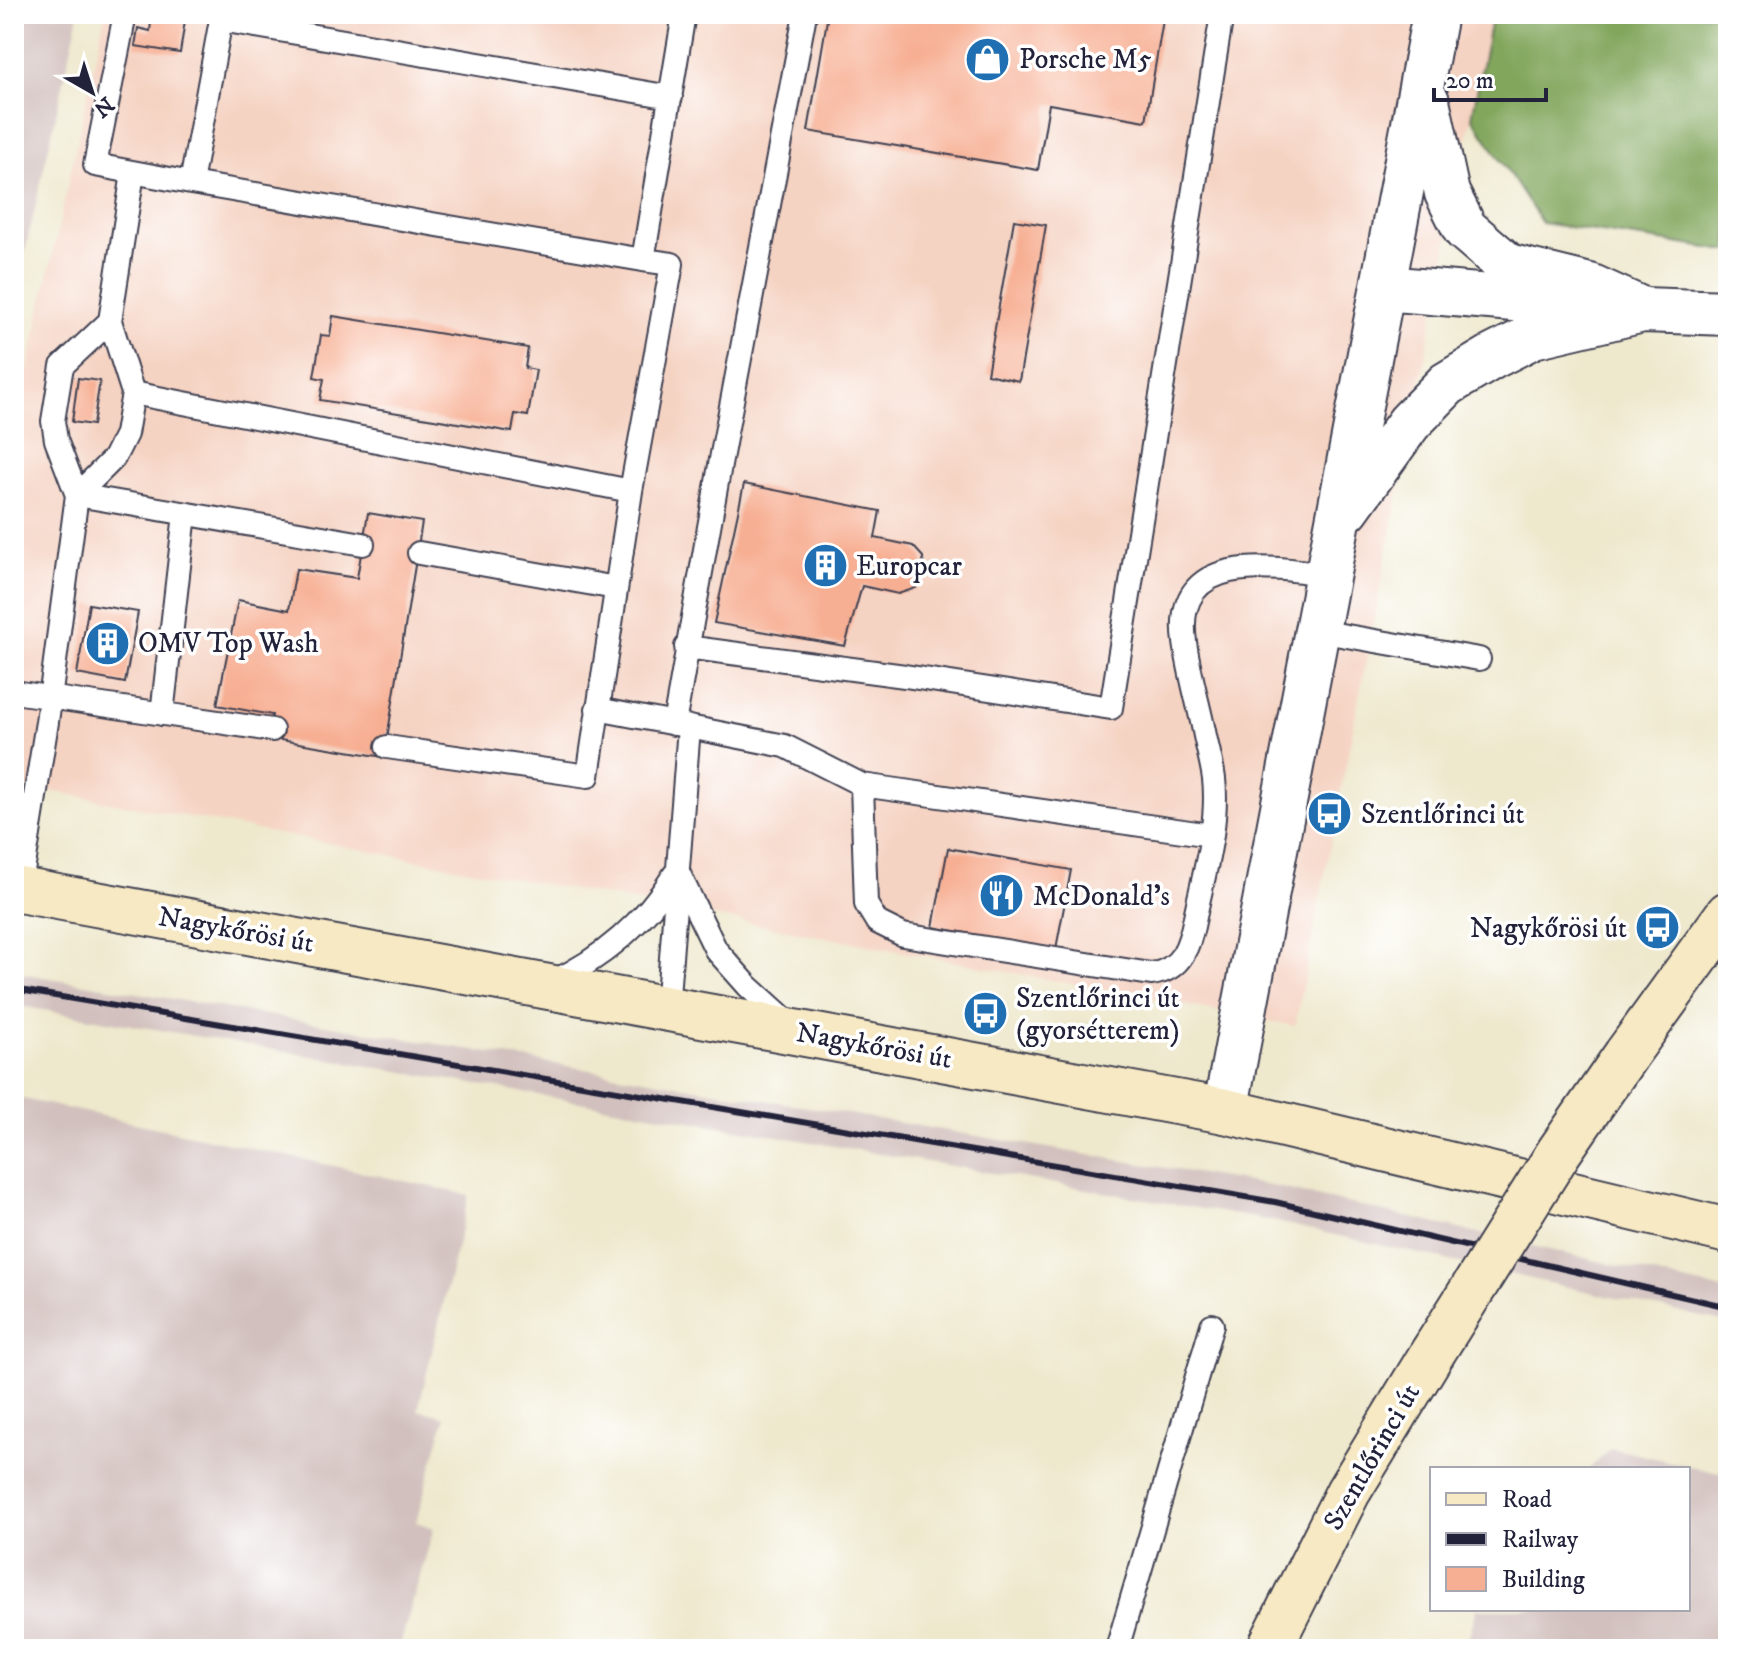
<svg xmlns="http://www.w3.org/2000/svg" width="1742" height="1663" font-family="'IM FELL DW Pica',serif">
<style>
.built{fill:#f5d3c2}
.industrial{fill:#d1c0bd}
.forest{fill:#81a65c;stroke:#52644c;stroke-width:2}
.building{fill:#f7af93}
.lines{fill:none;stroke-linecap:round;stroke-linejoin:round}
.lane-casing{stroke:#414051;stroke-width:26}
.street-casing{stroke:#414051;stroke-width:48}
.secondary-casing{stroke:#414051;stroke-width:48}
.lane{stroke:#fff;stroke-width:22}
.street{stroke:#fff;stroke-width:44}
.secondary{stroke:#f7e9c3;stroke-width:44}
.rail{stroke:#22223b;stroke-width:6}
.secondary-bridge-casing{stroke:#414051;stroke-width:48;stroke-linecap:butt}
.secondary-bridge{stroke:#f7e9c3;stroke-width:44}
.labels{text-anchor:middle;dominant-baseline:central;stroke-width:7;stroke-linejoin:round;paint-order:stroke}
.poi-label{font-size:28px;fill:#22223b;stroke:#fff;text-anchor:start}
.street-label{font-size:28px;fill:#22223b;stroke:#fff}
</style>
<rect width="100%" height="100%" fill="#fff"/>
<filter id="ink" filterUnits="userSpaceOnUse"><feTurbulence type="fractalNoise" baseFrequency=".0125" numOctaves="2"/><feDisplacementMap in="SourceGraphic" scale="16" xChannelSelector="R" yChannelSelector="G"/><feConvolveMatrix kernelMatrix="1 2 1 2 8 2 1 2 1" color-interpolation-filters="sRGB"/></filter>
<filter id="wash" filterUnits="userSpaceOnUse"><feTurbulence type="fractalNoise" baseFrequency=".006" numOctaves="4" result="noise"/><feDisplacementMap in="SourceGraphic" scale="32" xChannelSelector="R" yChannelSelector="G"/><feGaussianBlur stdDeviation="1.8" result="paint"/><feColorMatrix in="noise" values="0 0 0 0 0 0 0 0 0 0 0 0 0 0 0 0 0 1.4 0 .05"/><feComposite in="paint" operator="in"/></filter>
<g filter="url(#wash)">
<rect width="100%" height="100%" fill="#eee8cc"/>
<!-- built -->
<path class="built" d="M105 14H1492L1295 1026 14 784V432Z"/>
<!-- industrial -->
<path class="industrial" d="M14 14H79L14 300Z
M14 972 1277 1187 1728 1291V1323L1272 1221 14 1005Z
M14 1097 469 1195 418 1410 445 1417 416 1522 434 1528 399 1649H14Z
M1611 1448 1728 1475V1649H1465L1477 1609H1688V1469H1589Z"/>
<!-- forest -->
<path class="forest" d="M1492 14H1728V251L1542 223 1472 117Z"/>
<g id="blocks">
<!-- building -->
<path class="building" d="M152 14H186L180 53 135 46 138 28 150 31Z
M828 14H1164L1146 121 1049 104 1038 170 808 131Z
M1014 220 1046 225 1019 381 987 374Z
M333 316 528 348 525 368 536 370 528 416 515 414 512 432 320 400 324 379 314 377 321 335 330 336Z
M78 378 100 381 93 425 72 422Z
M744 484 880 511 875 538 913 546 923 557 924 575 916 588 898 594 862 586 845 646 714 623Z
M368 513 422 522 384 757 268 738 272 715 217 705 238 600 289 610 296 569 357 578Z
M89 604 138 612 125 683 77 674Z
M948 848 1071 870 1056 949 933 927Z"/>
</g>
</g>
<g filter="url(#ink)">
<use href="#blocks" fill-opacity="0" stroke="#414051" stroke-width="2"/>
<g class="lines">
<defs>
<path id="lane" d="M125 14 95 165 191 183 222 14
M221 20 671 97
M191 183 643 260
M133 393 631 491
M77 495 114 458 126 434 133 393 110 321 133 173
M77 495 363 544
M419 553 616 588
M1318 631 1479 659
M686 647 905 676 1111 708 1222 14
M14 692 272 730
M597 709 686 726
M162 714 185 514
M674 724 722 454 805 14
M387 747 588 776 631 491 672 264 643 260 684 14
M862 785 866 904 877 922 903 935 1151 974C1182 971 1190 944 1195 917 1204 873 1219 824 1214 779 1212 763 1207 747 1204 731 1198 702 1189 672 1185 642 1172 551 1270 566 1328 575
M679 874 716 950 748 986 790 1024
M20 890 47 722 77 495 56 440 53 421 62 366 110 321
M552 982C601 960 646 921 674 875
M667 1009 689 727 785 746 862 785 1211 835
M1117 1649 1212 1325"/>
<path id="street" d="M1427 101 1447 193 1465 229 1508 266 1590 286 1643 310
M1384 288 1643 310 1728 313
M1347 509 1409 423 1447 384 1492 357 1533 336 1643 310
M1225 1111 1435 14"/>
<path id="secondary" d="M14 889 1225 1111 1728 1231
M1626 1055 1728 914
M1269 1649 1348 1492 1433 1352"/>
</defs>
<!-- lane casing -->
<use href="#lane" class="lane-casing"/>
<!-- street casing -->
<use href="#street" class="street-casing"/>
<!-- secondary casing -->
<use href="#secondary" class="secondary-casing"/>
<!-- lane -->
<use href="#lane" class="lane"/>
<!-- street -->
<use href="#street" class="street"/>
<!-- secondary -->
<use href="#secondary" class="secondary"/>
<!-- rail -->
<path class="rail" d="M14 989 1275 1202 1728 1307"/>
<defs>
<path id="secondary-bridge" d="M1433 1352 1559 1152 1626 1055"/>
</defs>
<!-- secondary-bridge casing -->
<use href="#secondary-bridge" class="secondary-bridge-casing"/>
<!-- secondary-bridge -->
<use href="#secondary-bridge" class="secondary-bridge"/>
</g>
</g>
<!-- icons -->
<defs>
<symbol id="shop-disc" viewBox="-11 -11 22 22"><circle r="9.5" fill="#1f6fb2" stroke="#fff"/><path d="M-5-2.5h2.3a2.7 3.5 0 0 1 5.4 0H5L5.5 6h-11ZM-1.5-2.5h3a1.5 2.3 0 0 0-3 0Z" fill="#fff"/></symbol>
<symbol id="building-disc" viewBox="-11 -11 22 22"><circle r="9.5" fill="#1f6fb2" stroke="#fff"/><path d="M-4-6H4V6H1V3H-1V6H-4ZM-2.5-4.3h1.7v1.8h-1.7ZM.8-4.3h1.7v1.8H.8ZM-2.5-1h1.7V.8h-1.7ZM.8-1h1.7V.8H.8Z" fill="#fff"/></symbol>
<symbol id="bus-disc" viewBox="-11 -11 22 22"><circle r="9.5" fill="#1f6fb2" stroke="#fff"/><path d="M-5-6H5V4H4V6H2V4H-2V6H-4V4H-5ZM-3.5-4V0h7V-4ZM-3.5 1.2v1.5H-2V1.2ZM2 1.2v1.5H3.5V1.2Z" fill="#fff"/></symbol>
<symbol id="restaurant-disc" viewBox="-11 -11 22 22"><circle r="9.5" fill="#1f6fb2" stroke="#fff"/><path d="M-5-6h1v4h1v-4h1v4h1v-4h1v5L-1.5 .5V6h-2V.5L-5-1ZM5-6V6H3V1.5H1.5Q1.5-4 5-6Z" fill="#fff"/></symbol>
</defs>
<g fill-rule="evenodd">
<use href="#shop-disc" x="962" y="34" width="51" height="51"/>
<use href="#building-disc" x="800" y="540" width="51" height="51"/>
<use href="#building-disc" x="82" y="618" width="51" height="51"/>
<use href="#bus-disc" x="1304" y="788" width="51" height="51"/>
<use href="#restaurant-disc" x="976" y="870" width="51" height="51"/>
<use href="#bus-disc" x="1632" y="902" width="51" height="51"/>
<use href="#bus-disc" x="960" y="988" width="51" height="51"/>
</g>
<g class="labels">
<!-- poi labels -->
<g class="poi-label">
<text x="1019" y="59">Porsche M5</text>
<text x="856" y="566">Europcar</text>
<text x="138" y="643">OMV Top Wash</text>
<text x="1361" y="814">Szentlőrinci út</text>
<text x="1033" y="896">McDonald's</text>
<text x="1627" y="928" text-anchor="end">Nagykőrösi út</text>
<text x="1016" y="998">Szentlőrinci út<tspan x="1016" dy="32">(gyorsétterem)</tspan></text>
</g>
<!-- street labels -->
<g class="street-label">
<text transform="translate(236 930) rotate(10)">Nagykőrösi út</text>
<text transform="translate(874 1046) rotate(10)">Nagykőrösi út</text>
<text transform="translate(1372 1457) rotate(-60)">Szentlőrinci út</text>
</g>
</g>
<!-- margin -->
<rect width="1742" height="1663" fill="none" stroke="#fff" stroke-width="48"/>
<!-- legend -->
<rect x="1430" y="1467" width="260" height="144" fill="#ffffff" stroke="#a7a7b1" stroke-width="2"/>
<rect x="1446" y="1493" width="40" height="12" fill="#f7e9c3" stroke="#a7a7b1" stroke-width="2"/>
<text x="1502" y="1507" font-size="24" fill="#22223b">Road</text>
<rect x="1446" y="1533" width="40" height="12" fill="#22223b" stroke="#a7a7b1" stroke-width="2"/>
<text x="1502" y="1547" font-size="24" fill="#22223b">Railway</text>
<rect x="1446" y="1567" width="40" height="24" fill="#f7af93" stroke="#a7a7b1" stroke-width="2"/>
<text x="1502" y="1587" font-size="24" fill="#22223b">Building</text>
<!-- north arrow -->
<g transform="translate(92 92) rotate(141)" stroke="#ffffff" stroke-width="6" paint-order="stroke">
<path d="M0-6L14 30L0 20L-14 30Z" fill="#22223b"/>
<text y="-12" font-size="22" font-weight="bold" text-anchor="middle" fill="#22223b">N</text>
</g>
<!-- scale -->
<path d="M1434 88v12h112v-12" fill="none" stroke="#22223b" stroke-width="4"/>
<text x="1446" y="88" font-size="24" fill="#22223b" stroke="#ffffff" stroke-width="6" paint-order="stroke">20 m</text>
</svg>
